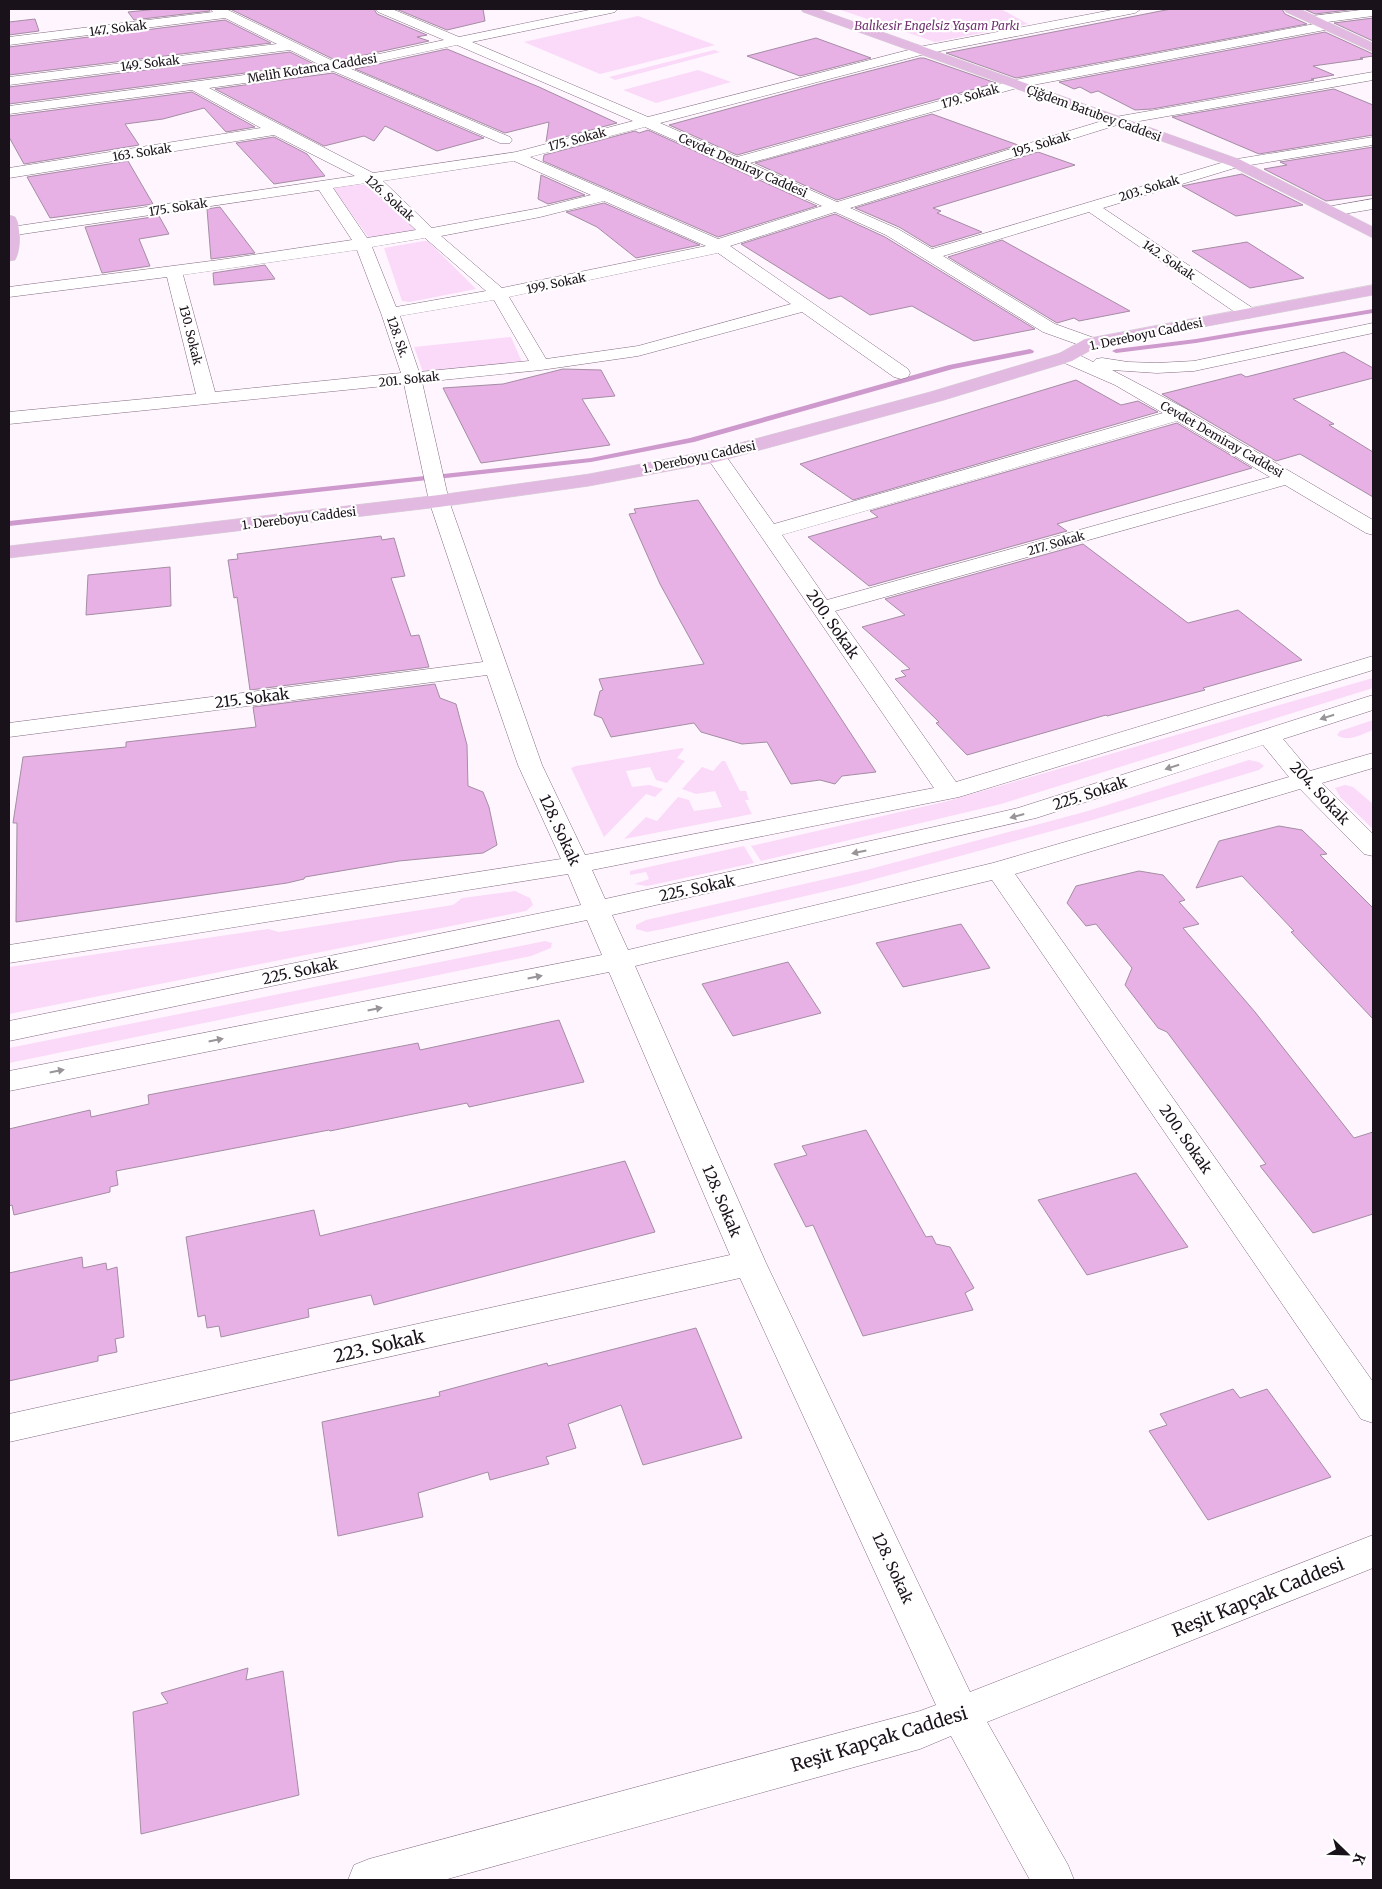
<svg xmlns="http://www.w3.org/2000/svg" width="1382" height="1889" font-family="Merriweather,serif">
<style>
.green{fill:#fadaf8}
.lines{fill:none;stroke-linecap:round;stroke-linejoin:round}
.stream{fill:#ce99cc;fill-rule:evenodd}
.building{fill:#e8b1e6;stroke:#a48da3}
.minor-casing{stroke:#826b81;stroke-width:1}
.major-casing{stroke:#d6d4d6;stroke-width:1}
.minor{fill:#fff;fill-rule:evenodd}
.major{fill:#e2b9e0;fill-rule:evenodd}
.oneway{fill:#989498}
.labels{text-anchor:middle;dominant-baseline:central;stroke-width:4.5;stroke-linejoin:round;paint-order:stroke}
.far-park-label{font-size:12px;font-style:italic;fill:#713170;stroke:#fff}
.far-street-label{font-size:12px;fill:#1a121a;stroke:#fff}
.street-label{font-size:15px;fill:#1a121a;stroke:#fff}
.near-street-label{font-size:18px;fill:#1a121a;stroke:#fff}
</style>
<rect width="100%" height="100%" fill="#fff5fe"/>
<!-- green -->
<path class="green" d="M838 9H1001L1028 24 935 42Z
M638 16 715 45 600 74 524 42Z
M714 50 720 52 615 80 609 77Z
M698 70 731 82 656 103 623 90Z
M367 184 416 230 369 238 333 188Z
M424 241H428L476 289 410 302 402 301 384 248Z
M511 337 522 362 423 372 414 347Z
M1373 678V688L1001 804 761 861 751 846 948 801Z
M1373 720V730C1362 734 1348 743 1337 735L1340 731Z
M682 748 684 749 677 758 685 761 667 783 656 780 650 767 626 771 632 787 649 785 663 789 655 797 646 794 604 837 571 768 576 766Z
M1249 760 1259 762 1264 766 1259 770 1089 821 853 885 663 929 647 932 636 929V925L646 920 870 869 1088 811Z
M722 761H725L740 791H746L749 800H745L752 814 624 839 646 817 657 821 678 797 689 800 694 811 722 807 715 791 696 794 682 789 702 767 713 771Z
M1345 785 1353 787 1373 804V829L1341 798 1335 788Z
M744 846 754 863 647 886 634 884 649 879 646 872 630 875V871Z
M515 891 530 898 533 905 526 911 9 1014V967L268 929 279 932 453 905 462 898Z
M545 941 552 943 551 948 531 956 9 1063V1048Z"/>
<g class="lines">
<!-- stream -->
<path class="stream" d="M1373 309V313L1196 343 1116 353 1112 351 1116 349 1196 339Z
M1030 349 1034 351 1033 353 953 369 694 442 591 462 9 526V521L591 458 690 438 949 365Z"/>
</g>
<!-- building -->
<path class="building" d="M158 9H209L210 11 134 20 128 12Z
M230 9H374L377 14 427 35 417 37 429 41 337 61Z
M396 9H483L485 21 447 30Z
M1171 9H1282L1285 14 1307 24 1016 78 946 53Z
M1304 9H1356L1315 14Z
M1373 18V41L1334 23Z
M35 19 39 31 9 35V22Z
M225 20 271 43 9 75V47Z
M1325 32 1373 54V56L1360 58 1363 59 1313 66 1334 75 1311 79 1314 80 1152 109 1135 110 1098 91 1091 93 1080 87 1074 89 1059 82Z
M816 38 871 58 800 76 747 56Z
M447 49 539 87 617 123 546 142 549 122 505 133 355 69Z
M290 52 314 64 9 104V87Z
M920 58H924L996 83 737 155 669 125 819 84Z
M333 73 484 138 437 151 385 126 374 141 364 136 324 146 215 89Z
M1334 89 1373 105V135L1259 154 1172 117Z
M192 92 255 127 226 132 204 108 163 119 125 124 139 145 24 164 9 137V116Z
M932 114 1018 145 837 200 755 163Z
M648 130 817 206 718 237 543 161 544 155 635 131 639 133Z
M274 137 307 154 325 176 274 184 236 143Z
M1373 147V195L1326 201 1264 169 1287 165 1280 162Z
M1038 152 1075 165 933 208 941 211 937 213 982 232 932 247 899 227 855 208Z
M128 161 153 204 50 218 27 177Z
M1242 174 1303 205 1236 216 1182 186Z
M541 175 585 195 548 204 538 199Z
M604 203 700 245 636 258 597 227 566 212Z
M220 207 255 253 211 259 207 209Z
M835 214 885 237 1035 329 974 341 912 306 870 315 841 296 829 299 741 244Z
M159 216 169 234 139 239 150 266 102 273 85 227Z
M1002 240 1009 244 1130 311 1079 321 1074 318 1057 323 948 257Z
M1247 242 1304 278 1250 288 1192 251Z
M265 265 275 279 214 285 213 273Z
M1344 352 1373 368V378L1293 399 1334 424 1329 425 1373 452V497L1300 454 1276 461 1162 394 1241 374 1246 377Z
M563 369 601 370 615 396 582 399 610 445 481 463 443 388 503 384Z
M1076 380 1121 405 1138 401 1158 412 853 500 800 464Z
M1177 423 1252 468 1057 524 1067 531 869 586 808 537 878 517 870 511Z
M698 500 789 639 876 772 842 776 835 784 820 780 791 784 767 742 742 744 701 732 694 723 611 737 602 718 594 715 600 691 603 690 599 679 704 664 660 584 629 514 636 513 634 509Z
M381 536 382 540 394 538 405 576 391 578 411 636 419 635 429 667 250 690 237 597 234 598 228 560 238 559 237 554Z
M1083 544 1188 623 1238 610 1302 660 1203 688 1205 690 1107 716 1106 715 967 755 936 723 939 722 895 679 906 676 901 671 910 669 862 627 905 615 885 599Z
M170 567 171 606 86 615 88 575Z
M435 684 440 698 456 704 467 745 468 786 483 792 489 807 497 845 483 853 399 861 305 877 304 879 287 883 16 922 17 823H13L23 757 126 747V742L256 727 253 707Z
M1279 826 1302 830 1327 854 1320 855 1373 908V1019L1291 932 1294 931 1242 876 1196 888 1219 841Z
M1139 871 1163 875 1185 900 1179 902 1199 924 1183 928 1255 1012 1354 1138 1373 1132V1214L1313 1233 1260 1166 1266 1164 1167 1032 1158 1028 1125 985 1132 968 1096 924 1086 926 1067 903 1076 886Z
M961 924 990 968 903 987 876 943Z
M788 962 821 1013 733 1036 702 984Z
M559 1020 584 1082 469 1107 467 1103 330 1131 329 1130 116 1171 118 1185 110 1187V1192L14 1215 12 1205 9 1206V1129L90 1110 91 1117 149 1104 148 1095 418 1043 420 1050Z
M866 1130 926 1237 932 1236 936 1244 950 1247 974 1288 965 1293 973 1310 863 1336 813 1225 806 1227 774 1164 807 1155 802 1146Z
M625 1161 655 1232 374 1305 371 1295 308 1309 309 1317 221 1337 219 1326 207 1328 205 1315 198 1317 186 1237 314 1210 320 1236Z
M1136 1173 1188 1247 1087 1275 1038 1200Z
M82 1257 83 1268 106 1263 107 1270 117 1267 124 1337 115 1339 117 1352 98 1356V1361L9 1381V1273Z
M696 1328 742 1438 643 1465 621 1405 568 1424 576 1448 546 1457 549 1464 490 1480 488 1472 418 1493 423 1517 338 1536 322 1422 440 1396 439 1392 547 1363 548 1366Z
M1233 1389 1240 1398 1267 1389 1331 1477 1208 1520 1149 1431 1167 1425 1160 1414Z
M248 1668 246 1680 283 1671 299 1795 141 1834 133 1712 168 1703 161 1693Z"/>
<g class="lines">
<defs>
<path id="minor" d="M211 9H226L337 63 444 40 378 12 376 9H392L459 37 594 9H617L615 12 611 13 472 42 648 117 924 46 1117 9H1141L1135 13 925 54 660 123 737 157 1015 80 1325 22 1331 26 1325 30 1017 88 750 163 837 202 1115 117 1373 72V80L1117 125 850 208 898 229 932 249 1231 160 1373 137V145L1238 167 1103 208 1254 309 1257 313 1254 317 1248 318 1242 317 1089 212 943 256 1055 324 1097 339 1100 343 1097 347 1091 348 1085 347 1043 332 886 235 835 212 730 246 908 369 910 373 908 377 901 379 894 377 802 312 638 356 541 370 422 382 449 501 542 765 585 855 934 788 706 456 709 452 716 450 723 452 774 524 1163 413 1115 385 1060 361 1057 357 1060 353C1071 350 1083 357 1093 362L1096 359 1102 358 1128 362 1157 363 1194 361 1373 323V333L1194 371 1157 373 1112 370 1188 410 1190 413 1373 520V535L1366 533 1285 485 835 611 956 782 1373 656V670L959 797 592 870 605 899 975 818 1018 808 1373 695V710L1283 739 1310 771 1373 753V768L1322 783 1373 834V856L1364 854 1300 789 1015 874 1373 1382V1423L1361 1419 992 880 635 966 766 1263 970 1692 1373 1535V1568L987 1722 1068 1865 1074 1880H1030L951 1736 920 1749 444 1880H348L354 1865 369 1859 920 1711 936 1705 740 1278 9 1442V1414L730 1255 609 972 9 1091V1071L602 955 587 920 9 1041V1021L581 905 568 874 9 963V945L561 859 518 765 487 675 9 737V723L483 662 429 501 404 384 9 424V412L196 394 167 277 9 297V287L219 260 352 240 319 190 9 236V228L11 227 355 176 274 135 9 178V168L261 128 192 90 9 114V106L320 65 290 50 9 85V77L277 44 225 18 9 45V37L213 12ZM457 45 633 121 516 152 373 173 209 88 333 71 500 143H510L512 140 510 137 349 68ZM645 127 822 206 718 239 530 157ZM514 161 591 195 540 208 432 228 383 181ZM367 183 416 230 367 238 333 188ZM604 201 706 246 502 288 441 236 540 217ZM425 238 486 291 396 307 372 247ZM357 250 381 313 401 373 215 392 183 275ZM718 253 791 304 638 346 546 359 509 297ZM494 300 529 361 419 372 400 316ZM1177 421 1270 477 827 600 782 535ZM1263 745 1289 777 993 863 628 950 612 915 1036 818Z
M1369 9H1373V16L1312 24 1306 20 1312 16Z
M1373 199V209L1332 216 1326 214 1324 211 1326 208 1332 206Z"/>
<path id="major" d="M801 9H818L1241 160 1373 227V238L1231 166 803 12Z
M1284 9H1300L1373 43V52L1286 12Z
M9 215 15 217C21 226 21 250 15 260L9 261Z
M1373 285V295L1096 347 1072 361 944 400 716 462 589 486 439 507 9 558V546L439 495 589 474 714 450 930 392 1060 353 1085 339Z"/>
</defs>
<!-- minor casing -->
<use href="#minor" class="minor-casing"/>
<!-- major casing -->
<use href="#major" class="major-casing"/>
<!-- minor -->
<use href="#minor" class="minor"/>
<!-- major -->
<use href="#major" class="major"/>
</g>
<!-- one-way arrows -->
<defs><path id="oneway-solid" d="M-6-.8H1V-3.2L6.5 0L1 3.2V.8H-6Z" transform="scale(1.25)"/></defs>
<g class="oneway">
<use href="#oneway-solid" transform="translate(1327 717) rotate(162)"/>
<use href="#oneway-solid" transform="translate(1172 767) rotate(162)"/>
<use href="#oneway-solid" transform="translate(1017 816) rotate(165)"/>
<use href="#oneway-solid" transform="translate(859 852) rotate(168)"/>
<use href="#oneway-solid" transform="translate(535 977) rotate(-11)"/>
<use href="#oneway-solid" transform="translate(375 1009) rotate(-11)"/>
<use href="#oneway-solid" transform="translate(216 1040) rotate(-11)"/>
<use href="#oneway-solid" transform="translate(57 1071) rotate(-11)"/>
</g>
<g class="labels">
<!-- far-park labels -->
<g class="far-park-label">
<text x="937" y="25">Balıkesir Engelsiz Yaşam Parkı</text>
</g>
<!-- far-street labels -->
<g class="far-street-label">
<text transform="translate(118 28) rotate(-7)">147. Sokak</text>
<text transform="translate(150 63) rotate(-7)">149. Sokak</text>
<text transform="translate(312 68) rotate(-9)">Melih Kotanca Caddesi</text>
<text transform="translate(970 96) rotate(-16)">179. Sokak</text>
<text transform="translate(1094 113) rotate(20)">Çiğdem Batubey Caddesi</text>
<text transform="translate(577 139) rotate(-15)">175. Sokak</text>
<text transform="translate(1041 144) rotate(-17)">195. Sokak</text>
<text transform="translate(142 152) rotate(-9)">163. Sokak</text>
<text transform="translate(743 165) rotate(24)">Cevdet Demiray Caddesi</text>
<text transform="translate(1149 188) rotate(-17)">203. Sokak</text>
<text transform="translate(390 198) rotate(42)">126. Sokak</text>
<text transform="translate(178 207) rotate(-9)">175. Sokak</text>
<text transform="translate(1169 260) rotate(34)">142. Sokak</text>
<text transform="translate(556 283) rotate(-12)">199. Sokak</text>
<text transform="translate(1146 334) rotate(-12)">1. Dereboyu Caddesi</text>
<text transform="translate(191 335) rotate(76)">130. Sokak</text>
<text transform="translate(398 337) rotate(71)">128. Sk.</text>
<text transform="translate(409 379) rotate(-6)">201. Sokak</text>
<text transform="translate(1222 439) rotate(30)">Cevdet Demiray Caddesi</text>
<text transform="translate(699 457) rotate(-12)">1. Dereboyu Caddesi</text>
<text transform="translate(299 518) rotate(-7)">1. Dereboyu Caddesi</text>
<text transform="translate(1056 543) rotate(-16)">217. Sokak</text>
</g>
<!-- street labels -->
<g class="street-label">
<text transform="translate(833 624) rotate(55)">200. Sokak</text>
<text transform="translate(252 698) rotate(-7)">215. Sokak</text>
<text transform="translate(1090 793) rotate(-18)">225. Sokak</text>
<text transform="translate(1320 793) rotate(47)">204. Sokak</text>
<text transform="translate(560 830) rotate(65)">128. Sokak</text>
<text transform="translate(697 888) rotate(-12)">225. Sokak</text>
<text transform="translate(300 971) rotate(-12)">225. Sokak</text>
<text transform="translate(1186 1139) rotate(55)">200. Sokak</text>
<text transform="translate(722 1201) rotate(67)">128. Sokak</text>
<text transform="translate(893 1568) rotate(65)">128. Sokak</text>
</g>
<!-- near-street labels -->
<g class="near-street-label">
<text transform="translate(379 1346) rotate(-13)">223. Sokak</text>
<text transform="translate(1258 1597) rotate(-22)">Reşit Kapçak Caddesi</text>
<text transform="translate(879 1739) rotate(-17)">Reşit Kapçak Caddesi</text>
</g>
</g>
<!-- border -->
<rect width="1382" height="1889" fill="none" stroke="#1a121a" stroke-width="20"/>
<!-- north arrow -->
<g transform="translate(1347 1854) rotate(113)" stroke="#ffffff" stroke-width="4" paint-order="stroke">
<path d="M0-4L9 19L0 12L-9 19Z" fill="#1a121a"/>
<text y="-8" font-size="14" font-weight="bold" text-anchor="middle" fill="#1a121a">K</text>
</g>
</svg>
